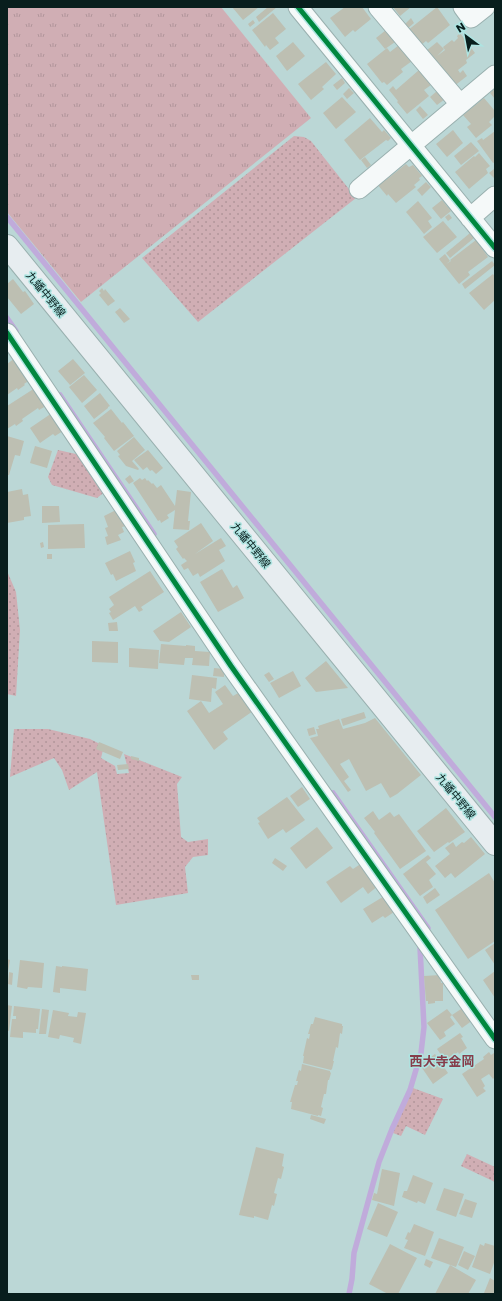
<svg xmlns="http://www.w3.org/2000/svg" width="502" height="1301" font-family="Poppins,'Noto Sans JP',sans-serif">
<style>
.grass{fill:url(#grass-dots)}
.park{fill:url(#park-tufts)}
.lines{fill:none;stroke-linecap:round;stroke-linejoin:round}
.stream{stroke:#c0abdb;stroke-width:5.5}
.building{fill:#bdbfb2}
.street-casing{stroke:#99b0af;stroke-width:21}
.secondary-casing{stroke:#99b0af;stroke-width:24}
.street{stroke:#f5f9f9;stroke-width:19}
.secondary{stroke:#e7edf0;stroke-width:22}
.cycleway-casing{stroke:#aee4e1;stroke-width:8}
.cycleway{stroke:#00873e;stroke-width:5}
.labels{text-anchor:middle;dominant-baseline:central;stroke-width:3;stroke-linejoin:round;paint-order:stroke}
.street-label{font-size:11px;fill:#081e1d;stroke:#aee4e1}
.quarter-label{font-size:13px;font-weight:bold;fill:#863d4a;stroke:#aee4e1}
</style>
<defs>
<pattern id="grass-dots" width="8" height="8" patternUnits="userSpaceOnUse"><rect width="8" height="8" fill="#d0aeb4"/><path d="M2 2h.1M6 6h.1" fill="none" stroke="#b1959a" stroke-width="1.8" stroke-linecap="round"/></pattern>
<pattern id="park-tufts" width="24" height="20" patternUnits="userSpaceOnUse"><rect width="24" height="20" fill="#d0aeb4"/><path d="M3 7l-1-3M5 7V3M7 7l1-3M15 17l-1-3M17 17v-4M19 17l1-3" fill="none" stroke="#b1959a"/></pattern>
</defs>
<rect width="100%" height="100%" fill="#bbd7d6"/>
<!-- grass -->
<path class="grass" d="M294 136 304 137 311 141 356 198 198 322 142 258Z
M58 450 85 456 106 491 97 498 52 485 48 477Z
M7 571 16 592 20 630 16 696 7 694Z
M14 729H48L90 739 104 746 101 758 115 766 117 774 129 773 124 754 182 777 177 784 181 837 188 842 208 839V855L193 857 185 867 188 893 116 905 97 772 69 790 62 770 54 758 10 777Z
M413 1088 443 1099 425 1135 406 1126 401 1136 393 1133Z
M467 1154 495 1167V1182L461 1166Z"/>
<!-- park -->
<path class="park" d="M7 7H221L311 118 81 302 7 212Z"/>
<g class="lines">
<!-- stream -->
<path class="stream" d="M7 217 495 817
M7 318 16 331
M60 395 154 534
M333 793 428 928
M349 1294 352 1279 354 1253 379 1162 392 1129 410 1090 421 1053 424 1027 420 947"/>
</g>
<!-- building -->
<path class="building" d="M232 7H259L243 20Z
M268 7H277L259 22 256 17Z
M345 7H362L371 19 355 32 353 30 345 37 330 18Z
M393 7H411L400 16Z
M437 7 450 25 428 43 426 41 420 46 407 31Z
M273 13 286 29 275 38 279 43 270 50 266 45 265 47 252 30Z
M411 18 414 23 407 29 404 25Z
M253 20 255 23 250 27 248 24Z
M386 30 395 42 385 49 376 38Z
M460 33 475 53 466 60 467 63 458 70 460 73 463 70 467 76 453 87 426 51 437 42 444 49 437 56 445 50 443 47 452 40 454 42 458 38 457 36Z
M293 42 305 56 287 71 276 56Z
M399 45 412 61 401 69 403 72 387 85 384 82 382 83 367 64 387 48 390 52Z
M326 62 336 74 322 87 324 89 311 100 298 84Z
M419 70 431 85 424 90 429 96 407 114 397 102 398 101 389 90 393 86 396 90Z
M342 78 345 83 337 90 333 85Z
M349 88 354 93 347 99 343 94Z
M495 89V99L490 93Z
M437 91 445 99 437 105 430 97Z
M342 97 356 112 336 129 323 113Z
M484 98 495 111V116L489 122 492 125 476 138 467 127 471 124 463 115Z
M420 106 428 115 423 119 416 110Z
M370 118 382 132 384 130 391 138 388 141 386 140 360 160 344 140Z
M453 130 463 143 447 157 436 144Z
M495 131V162L493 163 477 141 482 138 483 140Z
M471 142 479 151 461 165 454 156Z
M479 153 490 166 486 169 488 173 469 189 455 172 474 156 475 157Z
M365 157 371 165 367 168 361 160Z
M406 164 409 167 413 165 422 176 419 178 420 180 414 185 416 187 396 203 388 194 387 196 377 184 384 178 386 180Z
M494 169 495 171V179L489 173Z
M426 182 431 187 422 196 417 190Z
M442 200 451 211 441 219 432 208Z
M418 201 432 218 428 221 432 227 424 234 406 212Z
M449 214 452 218 448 221 445 217Z
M443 221 457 237 437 253 423 237Z
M470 233 474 238 450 258 446 253Z
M476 240 488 257 468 272 470 275 459 284 439 259 445 254 450 261 446 264 451 261 450 260Z
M492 261 495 265 465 289 462 284Z
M493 274 495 277V300L484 310 469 293Z
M13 279 23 292 25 291 34 304 21 314 7 297V284Z
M102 288 104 291 105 289 115 301 108 306 99 295 101 293 99 291Z
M120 308 130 319 124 323 115 312Z
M15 358 30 380 24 384 25 385 18 390 17 388 7 395V364Z
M73 359 85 373 70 385 58 371Z
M84 375 97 390 82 403 69 387Z
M35 388 46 406 39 410 38 408 22 419 23 421 16 426 15 424 7 429V406Z
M100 393 110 406 108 407V408L94 419 84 406Z
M111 409 122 423 111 432 123 422 134 436 114 451 104 438 105 437 93 423Z
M52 413 63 431 55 436 53 434 40 443 30 428Z
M7 436 24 441 20 456 15 455 9 475H7Z
M134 437 145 450 132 461 139 469 138 470 126 466 118 456 120 455 117 451Z
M35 446 52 451 47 468 30 463Z
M148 450 163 468 156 474 152 470 150 471 147 467 143 470 134 460Z
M130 475 134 481 129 484 125 479Z
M140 478 142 480 145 478 147 481 148 480 152 484 153 483 157 488 161 485 175 506 177 490 191 492 188 521H190L189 530 173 529 175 510 167 515 169 518 161 523 160 520 158 521 133 483Z
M22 489 23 495 28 494 31 516 24 517V520L7 523V492Z
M42 506H59L60 522 42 523Z
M118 509 126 526 122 527 124 532 118 535 121 540 107 545 105 537 108 536 105 528 108 527 104 516Z
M201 523 213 541 195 554 221 538 226 546 219 550 225 561 200 577 198 573 193 576 188 568 184 570 181 565 187 561 184 558 183 559 176 549 178 547 174 541Z
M84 524 85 548 48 549V525Z
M43 542 44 547 41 548 40 543Z
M130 551 135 562 133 563 136 571 116 581 113 574 111 575 105 563Z
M47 554H52V559H47Z
M222 569 233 588 237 585 244 598 218 612 200 582Z
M150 571 164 592 141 607 143 610 139 612 135 606 113 620 109 613 111 612 109 609 114 605 109 597Z
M181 612 191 627 169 642 160 641 153 631Z
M117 622 118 631H109L108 623Z
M92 641 118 642V663L92 662Z
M161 644 186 646V645L195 646V651L210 652 209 666 192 665 193 658H185L184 665 159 663Z
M129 648 159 650 158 669 129 667Z
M326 661 348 688 316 692 305 678Z
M214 668 224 669V677L213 676Z
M293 671 301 686 279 698 270 683Z
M269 672 274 679 269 682 264 675Z
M192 675 217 678 216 689 212 688 211 702 189 699Z
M225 685 233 696 240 692 253 711 223 732 228 739 214 750 187 711 201 701 209 713 223 704 215 692Z
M364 712 366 718 343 726 341 719Z
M375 718 421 775 397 794 390 798 381 783 366 791 349 759 340 764 349 777 344 781 351 790 348 792 310 738 318 736 316 729H319L318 726 339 719 343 729 365 723Z
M314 727 316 734 309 736 307 729Z
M99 742 123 752 120 759 96 749Z
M131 756 139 758V761L131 759Z
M128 764 129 769 118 770 117 765Z
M302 787 310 799 298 807 290 796Z
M287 797 305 820 286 833 283 829 268 839 258 823 260 822 257 818Z
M446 808 465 832 449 843 448 842 434 852 417 831Z
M373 811 379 820 390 812 394 817 399 814 426 851 400 869 374 833 375 832 364 818Z
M317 827 333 848 306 869 290 848Z
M471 837 485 854 455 878 451 873 445 878 435 866 450 854 445 848 453 842 456 847 462 842 464 843Z
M428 855 431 858 426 862 436 874 429 880 433 887 420 896 403 874Z
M275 858 287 866 283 871 272 863Z
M362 863 378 886 368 894 363 887 341 903 326 882 350 866 353 869Z
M489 873 495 883V941L468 959 435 910Z
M435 888 440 895 427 904 423 897Z
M386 895 394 912 385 918 383 916 372 923 363 909Z
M495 943V965L485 950Z
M7 959 10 960 8 972H7Z
M20 960 44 963 42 988 28 987 27 989 17 987Z
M56 966 62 967V966L88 969 86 991 60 988V993L53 992Z
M495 971V998L483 980Z
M9 972 13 973 12 985 8 984Z
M191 975H199V980H192Z
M440 975 441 983H443V1001H435V1003L428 1004V1001H426L424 976Z
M7 1005 12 1006 9 1031 7 1030Z
M14 1006 40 1009 38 1029H36V1033L23 1032V1038L10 1037 12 1019H16V1016H13Z
M464 1007 473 1020 462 1028 452 1015Z
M42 1009 49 1010 46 1034H39Z
M447 1009 452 1015 450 1017 455 1024 444 1032 446 1036 440 1040 427 1023Z
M53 1010 69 1013 68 1016 77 1017 78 1012 86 1013 81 1044 73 1042 74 1038 60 1035 59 1039 48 1037Z
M315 1017 342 1024V1026H343L342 1034 340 1033 338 1048 336 1047 333 1061H334L332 1069 331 1070 303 1063 304 1056H303L307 1038 309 1039 310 1034H308L311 1024H313Z
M460 1033 463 1037 461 1038 467 1048 459 1054 458 1052 446 1062 437 1049Z
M489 1052 491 1055 494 1053 495 1055V1077L493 1079 489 1074 481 1079 485 1086 483 1088 486 1091 477 1097 462 1074 484 1059 483 1057Z
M435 1054 448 1073 433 1084 420 1065 424 1062 422 1060 426 1057 428 1059Z
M302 1064 330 1071V1072L331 1073 329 1080H328L326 1094H324L321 1107 323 1108 321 1116 318 1115V1116L291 1109 292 1102H290L295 1085H297L298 1081H296L299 1070 301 1071Z
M311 1115 326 1119 324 1124 310 1119Z
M256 1147 284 1154 282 1166 284 1167 281 1179 278 1178 274 1193 277 1194 274 1206 272 1205 268 1220 254 1216V1218L239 1215Z
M382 1169 400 1173 394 1206 372 1200 374 1193 377 1194Z
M413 1175 433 1183 425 1204 418 1201 417 1203 402 1197 404 1191H407Z
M444 1188 464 1194 456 1217 436 1210Z
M465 1199 477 1203 472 1218 459 1214Z
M378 1203 398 1212 387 1237 367 1229Z
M414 1224 434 1232 425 1256 404 1248 408 1240 405 1239 408 1232 410 1233Z
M439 1238 464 1247 456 1267 431 1258Z
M485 1243 495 1246V1260L490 1274 472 1267 480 1244 484 1246Z
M390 1244 417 1258 398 1294H388L369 1284Z
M464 1251 475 1256 468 1270 458 1265Z
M426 1259 433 1262 430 1268 424 1265Z
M450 1265 476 1280 468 1294H435Z
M490 1278 495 1281V1294L484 1293Z"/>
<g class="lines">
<defs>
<path id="street" d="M298 7 495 248
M378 7 460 104
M463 7 471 18 485 7
M359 189 495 75
M470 218 495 196
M7 333 231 666 495 1039"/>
<path id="secondary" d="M7 246 495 844"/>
</defs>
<!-- street casing -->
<use href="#street" class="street-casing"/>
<!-- secondary casing -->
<use href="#secondary" class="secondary-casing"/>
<!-- street -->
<use href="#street" class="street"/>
<!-- secondary -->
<use href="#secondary" class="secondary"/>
<defs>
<path id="cycleway" d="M298 7 495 248
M7 333 231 666 495 1039"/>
</defs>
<!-- cycleway casing -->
<use href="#cycleway" class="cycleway-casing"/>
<!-- cycleway -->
<use href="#cycleway" class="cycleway"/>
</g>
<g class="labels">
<!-- street labels -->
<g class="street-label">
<text transform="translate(46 294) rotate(51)">九蟠中野線</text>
<text transform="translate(251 545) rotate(51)">九蟠中野線</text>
<text transform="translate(456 796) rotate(51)">九蟠中野線</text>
</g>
<!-- quarter labels -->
<g class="quarter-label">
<text x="442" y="1061">西大寺金岡</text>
</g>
</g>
<!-- border -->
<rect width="502" height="1301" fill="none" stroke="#081e1d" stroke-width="16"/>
<!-- north arrow -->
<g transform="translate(466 36) rotate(328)" stroke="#aee4e1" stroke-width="3" paint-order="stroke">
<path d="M0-3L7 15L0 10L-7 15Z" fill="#081e1d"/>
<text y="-6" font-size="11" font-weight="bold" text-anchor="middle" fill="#081e1d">N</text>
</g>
</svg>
